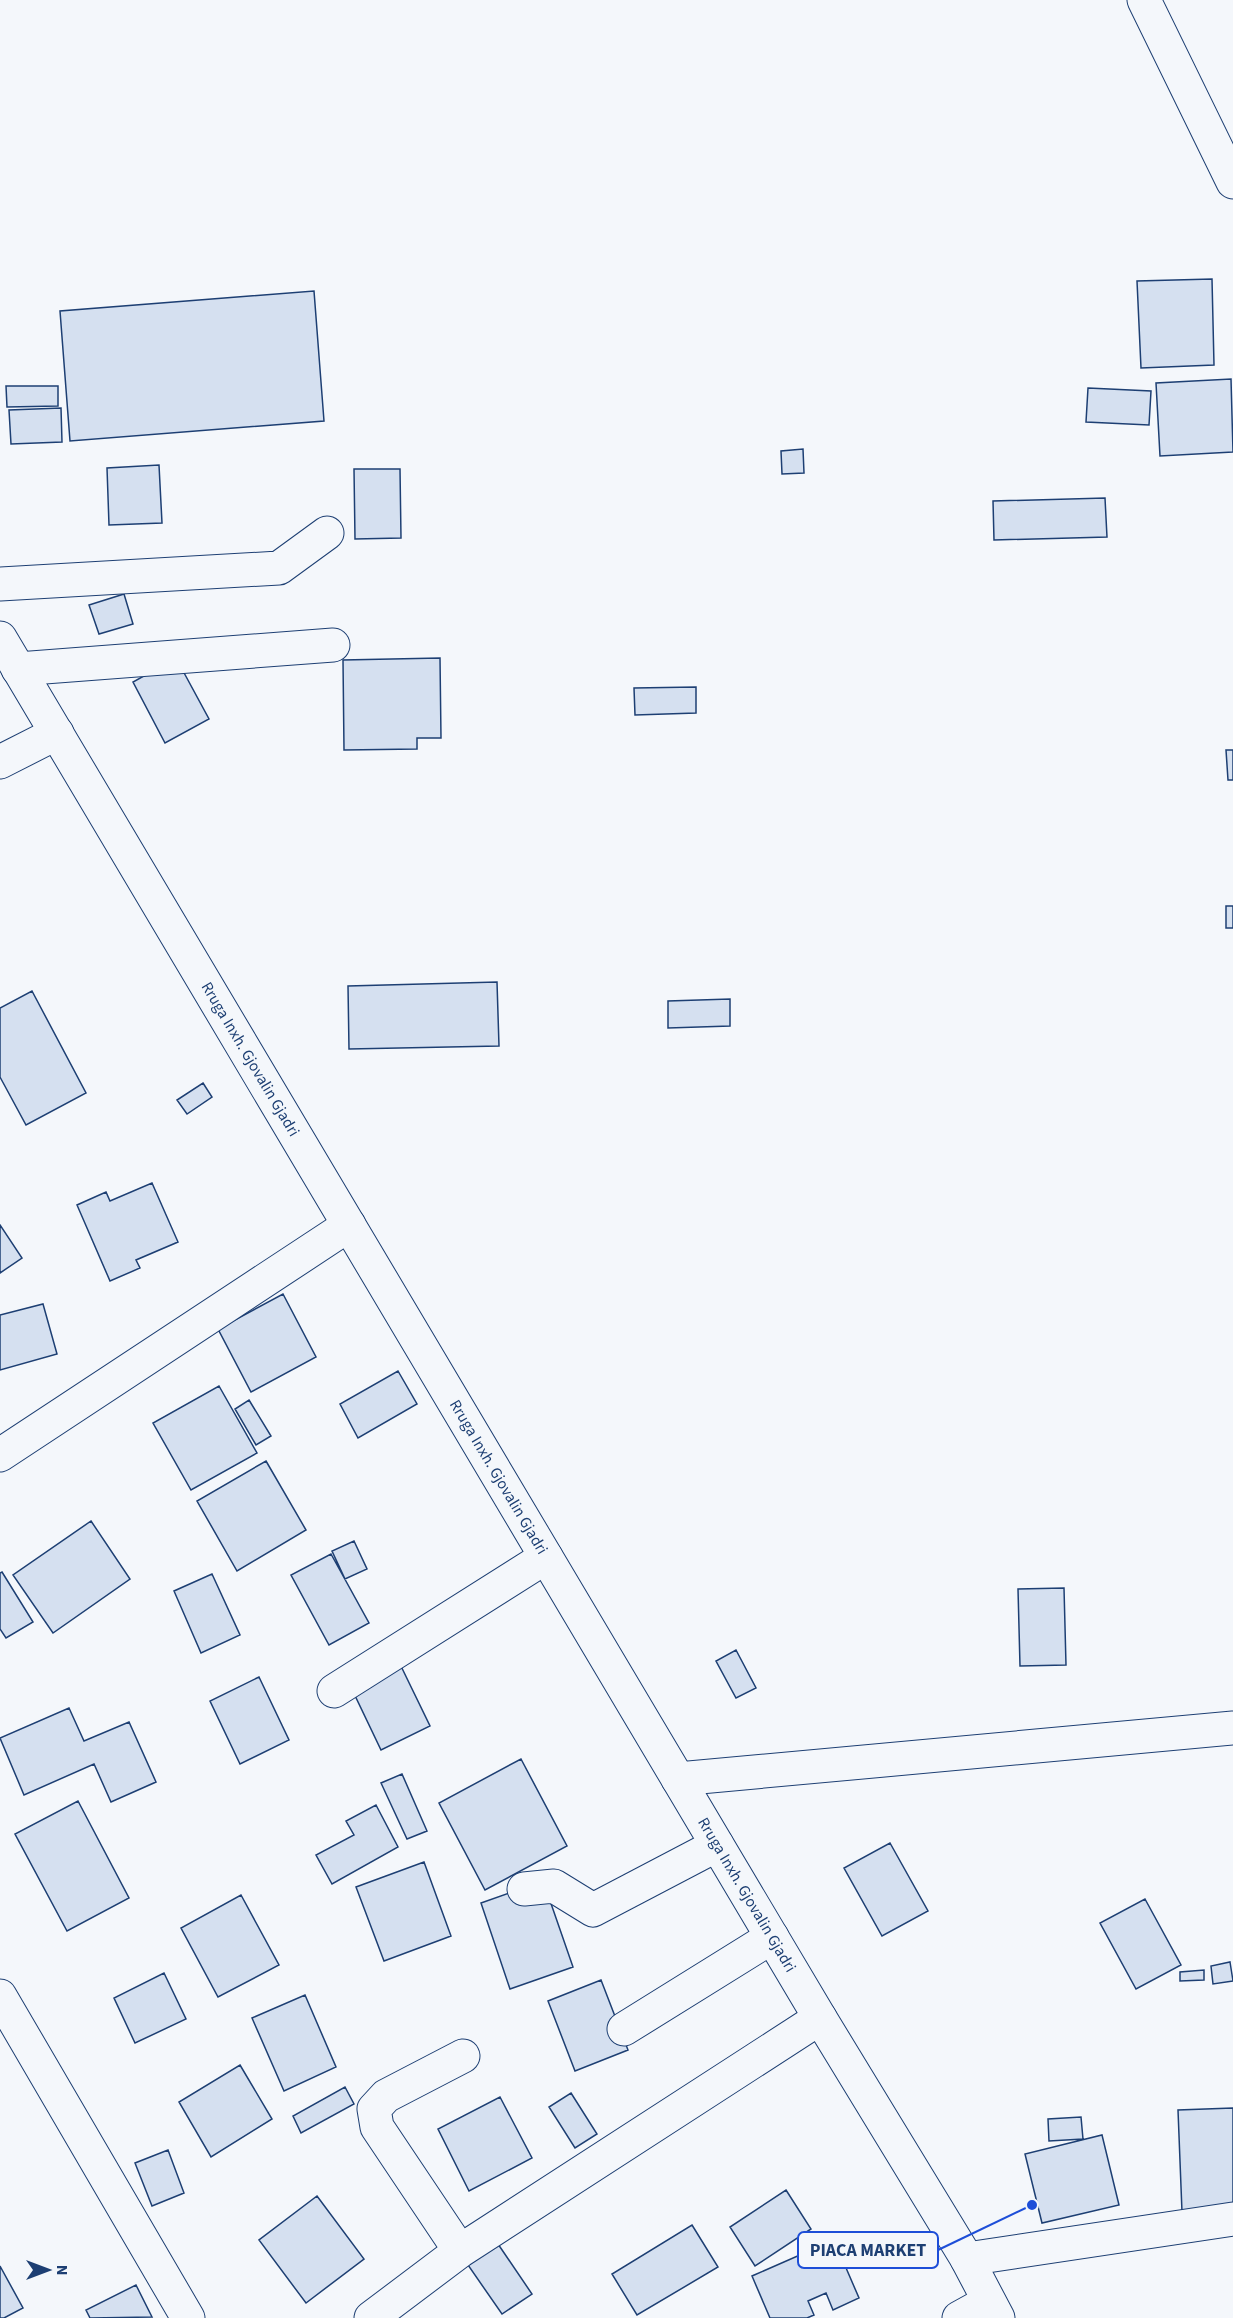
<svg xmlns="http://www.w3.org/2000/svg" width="1233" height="2318" font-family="'Source Sans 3',sans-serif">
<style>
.building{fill:#d5e0f0;stroke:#1d3f73;stroke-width:1.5}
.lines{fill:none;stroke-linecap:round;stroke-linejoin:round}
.minor-casing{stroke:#1d3f73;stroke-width:35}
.major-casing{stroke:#1d3f73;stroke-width:35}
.minor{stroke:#f4f7fb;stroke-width:33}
.major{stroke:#f4f7fb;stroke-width:33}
.labels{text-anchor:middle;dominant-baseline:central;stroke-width:4.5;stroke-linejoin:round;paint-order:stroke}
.street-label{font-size:16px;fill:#1d3f73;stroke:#f4f7fb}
.leader{fill:none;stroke:#1d4ed8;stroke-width:2}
.callout-dot{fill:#1d4ed8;stroke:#f4f7fb;stroke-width:2}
.callout{fill:#f4f7fb;stroke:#1d4ed8;stroke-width:2}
.callout-label{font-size:18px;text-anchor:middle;font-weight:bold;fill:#1d3f73}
</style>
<rect width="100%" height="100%" fill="#f4f7fb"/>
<!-- building -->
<path class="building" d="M1212 279 1214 365 1141 368 1137 281Z
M314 291 324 421 70 441 60 311Z
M1231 379 1233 452 1160 456 1156 383Z
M6 386H58V406L7 407Z
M1088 388 1151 391 1149 425 1086 422Z
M61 408 62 442 11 444 9 410Z
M803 449 804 473 782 474 781 451Z
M159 465 162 523 109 525 107 468Z
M354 469H400L401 538 355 539Z
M1105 498 1107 537 994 540 993 501Z
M124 594 133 624 99 634 89 605Z
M176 658 209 719 165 743 133 682Z
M440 658 441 738H417V749L344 750 343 660Z
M696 687V713L635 715 634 688Z
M1226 750H1233V780H1228Z
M1226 906H1233V928H1226Z
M497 982 499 1046 349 1049 348 986Z
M32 991 86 1093 26 1125 0 1077V1008Z
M730 999V1026L668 1028V1001Z
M203 1083 212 1097 187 1114 177 1100Z
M152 1183 178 1242 136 1260 140 1268 110 1281 77 1205 106 1192 110 1201Z
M0 1225 22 1258 0 1273Z
M283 1294 316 1357 251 1392 218 1329Z
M43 1304 57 1354 0 1370V1315Z
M398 1371 417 1404 358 1438 340 1404Z
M219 1386 257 1453 191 1490 153 1423Z
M249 1400 271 1436 256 1445 235 1409Z
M266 1461 306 1530 237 1571 197 1501Z
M91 1521 130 1579 53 1633 13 1575Z
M354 1541 367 1569 345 1579 332 1551Z
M331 1554 369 1623 329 1645 291 1575Z
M2 1572 33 1622 6 1638 0 1629V1573Z
M212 1574 240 1635 201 1653 174 1591Z
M1064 1588 1066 1665 1020 1666 1018 1589Z
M736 1650 756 1688 736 1698 716 1661Z
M398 1660 430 1726 381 1750 349 1683Z
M259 1677 289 1740 240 1764 210 1701Z
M69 1708 84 1741 129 1722 156 1782 111 1802 94 1764 24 1795 0 1738Z
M521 1759 567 1846 485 1890 439 1803Z
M402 1774 427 1831 407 1839 381 1783Z
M78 1801 129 1898 67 1931 15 1834Z
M376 1805 398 1847 332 1884 316 1855 354 1835 346 1821Z
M890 1843 928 1911 882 1936 844 1868Z
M424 1862 451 1936 384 1961 356 1887Z
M515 1891 547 1892 573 1967 510 1989 481 1903Z
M241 1895 279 1965 218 1997 181 1928Z
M1145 1899 1181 1965 1136 1989 1100 1923Z
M1230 1962 1233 1981 1213 1984 1211 1966Z
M1204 1970V1980L1180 1981V1972Z
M164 1973 186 2019 135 2043 114 1998Z
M601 1980 628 2050 575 2071 548 2001Z
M305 1995 336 2067 284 2091 252 2018Z
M240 2065 272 2119 211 2157 179 2102Z
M345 2087 354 2104 301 2133 293 2116Z
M571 2093 597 2134 575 2148 549 2107Z
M500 2097 532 2158 469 2191 438 2129Z
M1233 2108V2210L1182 2212 1178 2110Z
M1081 2117 1083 2139 1049 2141 1048 2119Z
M1102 2135 1119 2205 1042 2223 1025 2154Z
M168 2150 184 2193 152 2206 135 2163Z
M786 2190 811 2229 755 2266 730 2227Z
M317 2196 364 2259 306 2303 259 2240Z
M692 2225 718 2267 637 2315 612 2274Z
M834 2240 859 2298 833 2310 826 2293 808 2301 814 2315 807 2318H770L752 2276Z
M498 2244 532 2294 502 2314 468 2265Z
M0 2266 23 2308 4 2318H0Z
M136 2285 152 2317 90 2318 86 2310Z"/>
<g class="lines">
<defs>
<path id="minor" d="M1144 0 1233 182
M0 584 279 568 327 533
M18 669 333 645
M0 762 57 733
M0 1455 349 1225
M334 1691 546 1557
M678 1779 1233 1728
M524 1889 554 1886 593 1910 717 1845
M0 1996 188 2318
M624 2029 772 1937
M460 2251 377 2127 374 2109 386 2096 463 2056
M967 2259 1233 2219
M371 2318 460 2251 820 2018
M959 2318 988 2302"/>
<g id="major">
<path id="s1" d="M0 638 820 2018 967 2259 998 2318"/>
</g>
</defs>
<!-- minor casing -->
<use href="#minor" class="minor-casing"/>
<!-- major casing -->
<use href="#major" class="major-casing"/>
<!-- minor -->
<use href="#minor" class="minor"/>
<!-- major -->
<use href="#major" class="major"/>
</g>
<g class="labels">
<!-- street labels -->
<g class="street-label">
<text stroke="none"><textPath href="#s1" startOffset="490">Rruga Inxh. Gjovalin Gjadri</textPath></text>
<text stroke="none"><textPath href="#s1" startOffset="976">Rruga Inxh. Gjovalin Gjadri</textPath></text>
<text stroke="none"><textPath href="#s1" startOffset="1462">Rruga Inxh. Gjovalin Gjadri</textPath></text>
</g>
</g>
<!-- callouts -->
<path class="leader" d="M1032 2205L938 2250"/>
<circle class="callout-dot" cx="1032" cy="2205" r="6"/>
<rect class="callout" x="798" y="2232" width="140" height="36" rx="6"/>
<g class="callout-label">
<text x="868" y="2256">PIACA MARKET</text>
</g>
<!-- north arrow -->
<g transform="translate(48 2270) rotate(90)" stroke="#f4f7fb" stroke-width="4.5" paint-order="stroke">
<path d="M0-4.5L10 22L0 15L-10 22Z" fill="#1d3f73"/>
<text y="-9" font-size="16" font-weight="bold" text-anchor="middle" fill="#1d3f73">N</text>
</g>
</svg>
